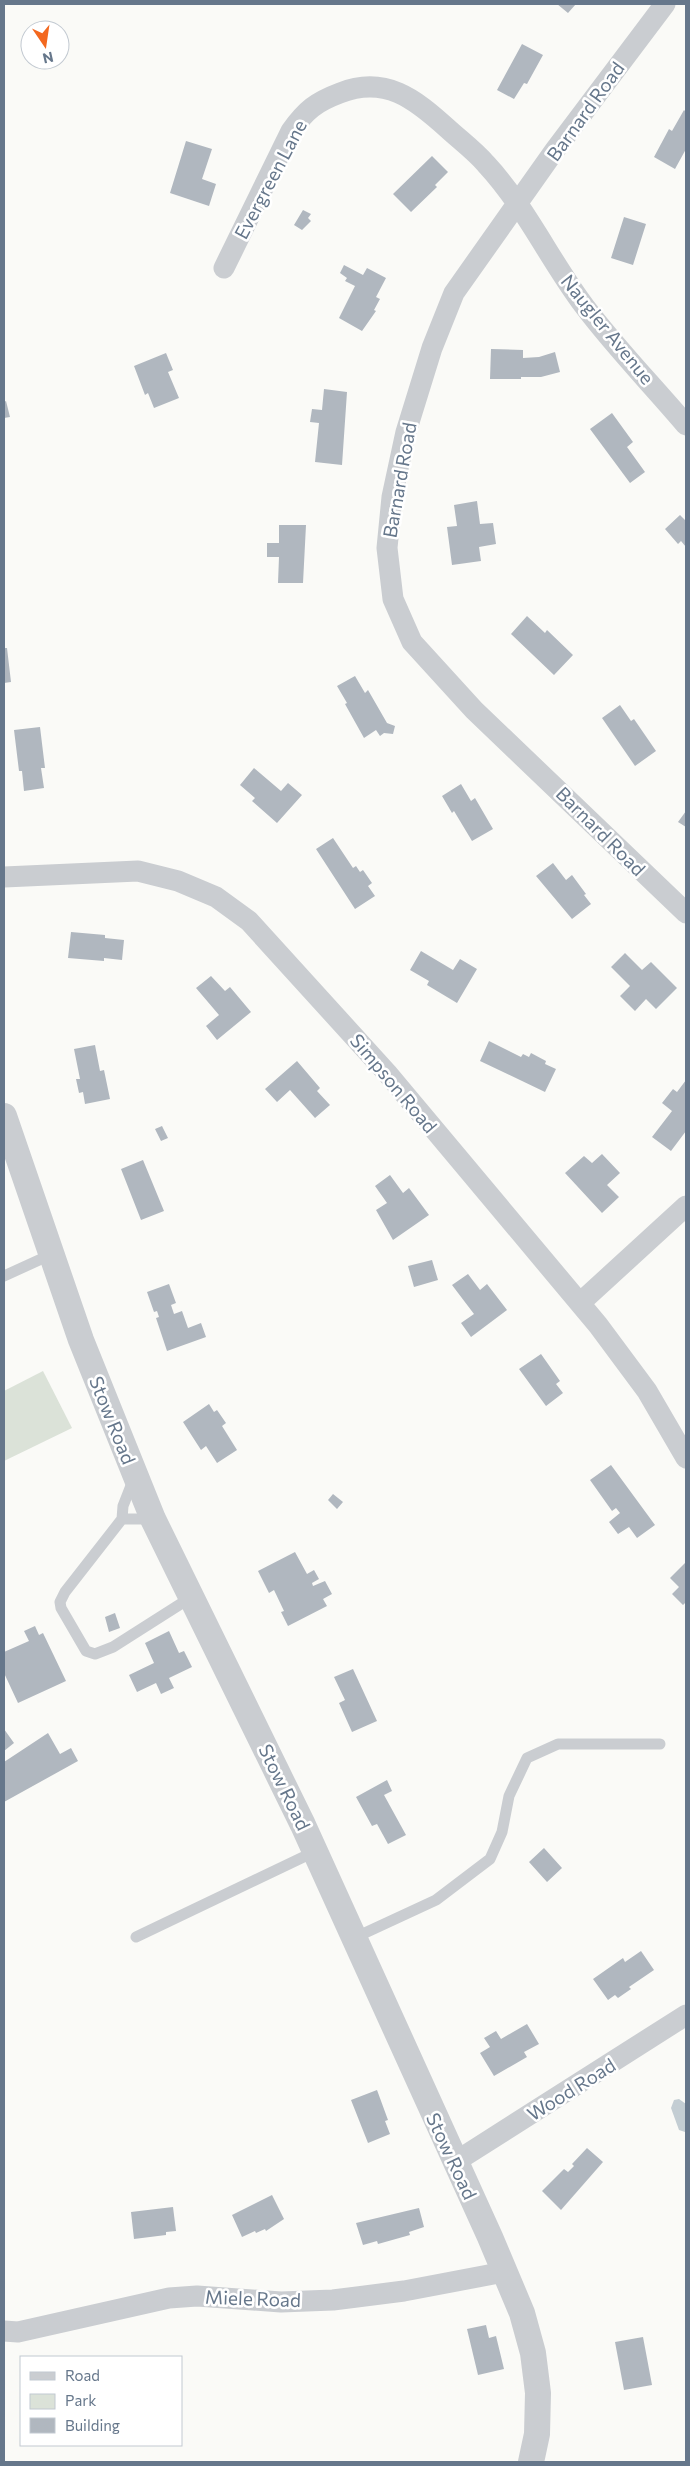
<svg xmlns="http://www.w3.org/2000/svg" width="690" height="2466" font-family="Commissioner,sans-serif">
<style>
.green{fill:#dbe2d8}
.water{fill:#c3cdd3}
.building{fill:#b0b7bf}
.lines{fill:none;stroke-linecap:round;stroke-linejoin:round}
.service{stroke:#cacdd1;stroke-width:11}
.minor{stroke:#cacdd1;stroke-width:21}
.tertiary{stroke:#cacdd1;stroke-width:26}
.labels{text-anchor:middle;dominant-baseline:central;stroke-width:5;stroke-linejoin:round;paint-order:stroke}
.street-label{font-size:19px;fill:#66778b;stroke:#fff}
</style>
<rect width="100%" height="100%" fill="#fafaf7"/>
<!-- green -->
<path class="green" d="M43 1371 72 1428 4 1461V1391Z"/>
<!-- water -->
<path class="water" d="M679 2099 686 2104 685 2132 679 2130 671 2108 674 2100Z"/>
<!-- building -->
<path class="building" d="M557 4H576L568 13Z
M522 44 543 55 527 84 524 83 514 99 497 90Z
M684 110 686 112V149L675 169 654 157 669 129 672 131Z
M186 141 212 149 202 179 216 184 209 206 170 193Z
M432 156 448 172 435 185 437 187 411 212 393 194Z
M303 210 311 214 308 218 311 221 302 230 294 225Z
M624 217 646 224 633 265 611 258Z
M344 265 363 275 367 268 386 278 376 297 380 299 374 310 376 311 362 331 339 318 355 286 345 281 347 278 340 273Z
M491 349 523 350V358L539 357 555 352 560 372 541 377H521V379H490Z
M166 353 173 370 168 372 179 398 154 408 148 393 145 395 134 366Z
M324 389 347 392 342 465 315 462 319 423 310 422 312 409 322 410Z
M6 401 10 417 4 418V402Z
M612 413 633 442 627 447 645 472 630 483 590 429Z
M477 501 480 524 493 523 496 544 479 547 481 561 452 565 447 527 457 526 454 505Z
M680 515 686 521V547L681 541 678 544 665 529Z
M279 525H306L303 583H278L279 557H267V543H279Z
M527 616 545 633 547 630 573 655 554 675 511 634Z
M4 648H7L11 682 4 683Z
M355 676 365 693 368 690 387 723 395 726 393 734 384 733 380 736 376 730 364 738 345 704 347 703 337 686Z
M620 705 631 721 634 719 656 751 635 766 602 718Z
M40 727 45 768H41L44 788 24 791 22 771H19L14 730Z
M254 768 281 791 288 783 302 795 277 823 252 801 255 798 240 785Z
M461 784 471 801 475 798 493 829 472 841 454 811 452 813 442 796Z
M686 811V827L678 822Z
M333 838 353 868 356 866 360 872 363 870 372 883 368 886 375 896 355 909 316 849Z
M553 863 566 880 572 875 586 894 584 895 591 904 572 919 536 876Z
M71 932 105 935V938L124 940 122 960 104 958V961L68 958Z
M421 951 453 970 460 959 477 969 457 1003 427 985 429 981 410 970Z
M625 953 642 970 651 962 677 988 656 1009 646 999 635 1011 620 996 630 986 611 967Z
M211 976 225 991 230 987 251 1012 217 1040 206 1026 219 1015 196 988Z
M489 1041 521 1057 523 1054 529 1057 531 1053 546 1061 545 1064 556 1069 545 1092 480 1061Z
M95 1045 100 1071 104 1070 110 1099 85 1104 83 1092 79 1093 76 1079H80L74 1049Z
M297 1061 320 1088 317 1091 330 1105 315 1118 290 1090 277 1102 265 1089Z
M686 1080V1131L671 1151 652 1137 672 1111 662 1103 673 1089 677 1092Z
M162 1126 168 1138 161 1141 155 1129Z
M602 1154 620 1173 607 1185 619 1197 602 1213 565 1173 584 1156 592 1163Z
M143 1160 164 1211 141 1220 121 1169Z
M390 1175 403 1193 409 1188 429 1215 393 1240 376 1210 387 1203 375 1186Z
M432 1260 438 1280 414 1287 408 1266Z
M468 1274 480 1290 487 1284 507 1310 471 1337 461 1323 474 1314 452 1285Z
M169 1284 176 1303 171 1305 174 1314 182 1311 188 1328 201 1323 206 1337 167 1351 156 1318 159 1317 157 1311 154 1312 147 1292Z
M541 1354 560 1381 556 1384 563 1393 546 1406 519 1369Z
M209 1404 214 1412 217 1410 226 1423 222 1426 237 1450 217 1463 206 1446 201 1450 183 1422Z
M611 1465 655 1525 637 1538 629 1527 618 1534 609 1522 620 1513 616 1508 612 1511 590 1480Z
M333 1494 343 1502 337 1509 328 1500Z
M295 1552 307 1574 314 1570 319 1579 312 1583 313 1586 325 1581 332 1594 323 1599 327 1606 288 1626 281 1612 284 1611 274 1590 269 1593 258 1571Z
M686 1562V1602L683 1605 672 1594 679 1587 670 1578Z
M115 1613 120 1628 109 1632 105 1617Z
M35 1626 39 1635 43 1633 66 1681 18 1703 4 1673V1652L29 1641 24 1631Z
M169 1631 179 1653 184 1651 192 1667 169 1678 174 1688 161 1694 156 1683 137 1692 129 1675 154 1663 145 1643Z
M353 1669 377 1721 352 1732 339 1703 345 1700 334 1677Z
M4 1729 14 1743 4 1751Z
M48 1733 60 1754 71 1748 78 1761 4 1802V1762Z
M387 1780 392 1791 384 1795 406 1835 388 1844 377 1824 372 1826 356 1797Z
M544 1848 562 1868 547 1882 529 1862Z
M641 1951 654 1970 629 1987 631 1989 618 1998 615 1995 608 2000 593 1979 623 1958 625 1962Z
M527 2024 539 2044 524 2052 527 2057 494 2076 480 2053 490 2047 484 2038 496 2031 501 2039Z
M377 2090 388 2120 385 2121 390 2134 368 2143 351 2100Z
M587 2148 603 2162 561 2210 542 2191 564 2169 568 2172 574 2166 572 2164Z
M272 2195 284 2219 266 2231 265 2229 256 2233 255 2231 242 2237 232 2215Z
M173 2207 176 2231 166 2232V2235L134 2239 131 2212Z
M419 2208 424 2227 409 2232 410 2235 378 2244 377 2241 363 2245 356 2223Z
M486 2325 489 2338 496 2336 504 2369 478 2375 467 2329Z
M643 2337 652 2385 624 2390 615 2342Z"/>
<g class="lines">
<!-- service -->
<path class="service" d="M4 1276 50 1255
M122 1519 123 1506 134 1478
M153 1519H122L65 1592 60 1602 61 1608 86 1651 95 1654 113 1647 190 1598
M136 1937 316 1851
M354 1938 436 1900 490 1859 502 1832 509 1796 527 1758 558 1744H660"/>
<!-- minor -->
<path class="minor" d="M665 4 555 150 454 293 432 348 406 432 392 497 387 548 393 599 412 642 474 710 686 913
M224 268 291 131C306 110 316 102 340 93 385 75 415 99 447 128 460 140 475 151 486 164 526 207 550 261 585 307 616 348 653 386 686 425
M4 877 138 871 178 881 216 897 249 921 387 1073 598 1325 647 1391 686 1458
M580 1303 686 1206
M455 2162 686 2015
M4 2331 18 2332 169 2298 197 2296 281 2302 333 2300 404 2291 504 2272"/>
<!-- tertiary -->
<path class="tertiary" d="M4 1116 81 1340 153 1519 303 1825 490 2237 522 2313 533 2353 538 2393 537 2434 531 2462"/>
</g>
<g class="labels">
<!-- street labels -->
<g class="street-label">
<text transform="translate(585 111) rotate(-54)">Barnard Road</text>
<text transform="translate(270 179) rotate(-62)">Evergreen Lane</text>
<text transform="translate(608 329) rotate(51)">Naugler Avenue</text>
<text transform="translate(399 480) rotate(-80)">Barnard Road</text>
<text transform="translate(601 831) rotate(45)">Barnard Road</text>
<text transform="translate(394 1083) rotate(50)">Simpson Road</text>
<text transform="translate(113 1420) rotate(68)">Stow Road</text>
<text transform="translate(285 1787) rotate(64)">Stow Road</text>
<text transform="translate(571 2089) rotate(-32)">Wood Road</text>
<text transform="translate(452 2156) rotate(65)">Stow Road</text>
<text transform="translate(253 2298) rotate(2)">Miele Road</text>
</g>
</g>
<!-- border -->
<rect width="690" height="2466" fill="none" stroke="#66778b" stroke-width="10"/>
<!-- legend -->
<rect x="20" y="2356" width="162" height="90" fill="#ffffff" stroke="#c2c9d1"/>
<rect x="30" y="2372" width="25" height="8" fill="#cacdd1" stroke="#c2c9d1"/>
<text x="65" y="2381" font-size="15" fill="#66778b">Road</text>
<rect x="30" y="2394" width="25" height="15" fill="#dbe2d8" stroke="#c2c9d1"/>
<text x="65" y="2406" font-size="15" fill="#66778b">Park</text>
<rect x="30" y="2418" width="25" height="15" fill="#b0b7bf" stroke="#c2c9d1"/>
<text x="65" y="2431" font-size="15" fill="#66778b">Building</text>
<!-- north arrow -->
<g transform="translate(45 45) rotate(167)"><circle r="24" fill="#ffffff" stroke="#c2c9d1"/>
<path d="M0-4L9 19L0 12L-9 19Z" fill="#f3681f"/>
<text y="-8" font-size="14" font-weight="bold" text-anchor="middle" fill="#66778b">N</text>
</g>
</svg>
